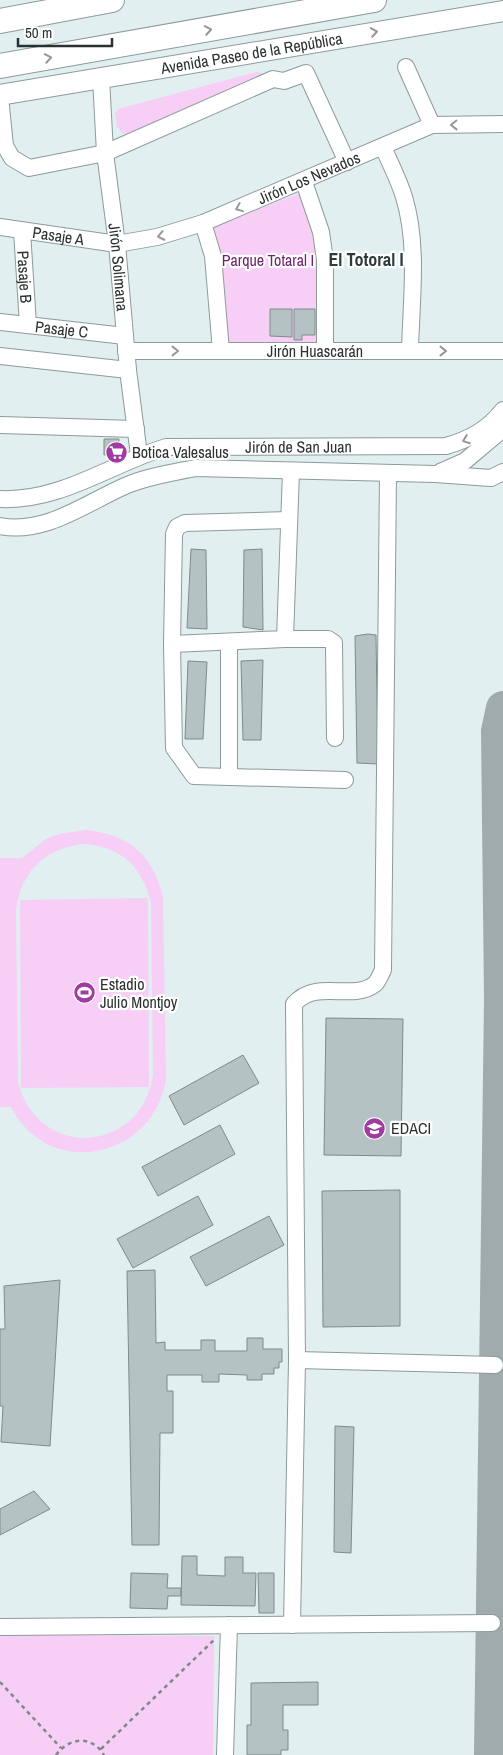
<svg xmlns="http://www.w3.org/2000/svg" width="503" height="1755" font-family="'Archivo Narrow',sans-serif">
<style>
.green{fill:#f7cef5;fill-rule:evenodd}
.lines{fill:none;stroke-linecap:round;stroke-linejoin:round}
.taxiway{stroke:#a0abac;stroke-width:34}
.building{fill:#b4c2c3;stroke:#7e8b8c}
.minor-casing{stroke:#8d9a9b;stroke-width:18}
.major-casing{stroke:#8d9a9b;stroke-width:22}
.highway-casing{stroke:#8d9a9b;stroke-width:26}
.path{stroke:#7f8888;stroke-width:2.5;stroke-dasharray:4 4;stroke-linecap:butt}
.minor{stroke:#fff;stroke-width:16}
.major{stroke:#fff;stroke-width:20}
.highway{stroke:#fff;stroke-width:24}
.oneway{stroke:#959898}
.labels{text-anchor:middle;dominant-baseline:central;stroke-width:4.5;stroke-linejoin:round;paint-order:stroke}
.street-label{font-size:16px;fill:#2b3030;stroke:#fff}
.park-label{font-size:16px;fill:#6f236f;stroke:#fff}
.poi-label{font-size:16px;fill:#2b3030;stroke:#fff;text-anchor:start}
.neighbourhood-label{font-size:18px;font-weight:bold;fill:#2f3a3b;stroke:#fff}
</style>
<rect width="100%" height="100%" fill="#e1eff0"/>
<!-- green -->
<path class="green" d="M256 72 263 73 262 78 129 134 122 133 117 126 115 113 118 109Z
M301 193 314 235 319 282 317 344H226L211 227Z
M86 830C129 835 152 854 163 896L166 1079C154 1159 49 1181 11 1107H0V858H22L46 839 59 834ZM82 844C120 846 142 865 151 903L153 1075C142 1154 38 1161 18 1082L16 911C20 873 44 849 82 844Z
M148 898 149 1087 21 1088 20 900Z
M0 1635 214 1636 213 1755H0Z"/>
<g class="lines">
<!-- taxiway -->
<path class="taxiway" d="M491 1755 501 999 498 731 503 708"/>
</g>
<!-- building -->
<path class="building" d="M270 309H292V337L270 336Z
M294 309H315V335H302V340H294Z
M104 439H119L118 455H104Z
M191 549 206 550 207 629 187 628Z
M262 549 263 630 243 627 244 550Z
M368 634 376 635 378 764 357 763 355 636Z
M263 660 261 740H243L241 661Z
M188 661 207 662 203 739H185Z
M326 1018 403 1019 401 1156 324 1155Z
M243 1055 259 1083 184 1125 169 1096Z
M220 1125 235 1154 158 1196 142 1167Z
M400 1190V1326L323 1327 322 1191Z
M198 1196 213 1225 133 1268 117 1239Z
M269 1216 284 1245 206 1286 190 1257Z
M155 1270 156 1343 165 1342V1350H201V1340H215V1351H247V1338H263V1349H282V1362H279V1368H274V1374H262V1380H247V1375L219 1374V1382H202V1375H167V1391H173V1433H160L159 1545H132L127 1271Z
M60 1280 50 1446 1 1442 3 1406H0V1329H5L4 1286Z
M335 1426 354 1427 351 1553 334 1552Z
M34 1491 50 1509 0 1535V1509Z
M182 1556H197V1575L225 1576V1557H243V1573H256L255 1606 181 1605Z
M131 1573 168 1574 167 1588H181V1596H168L167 1609 130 1608Z
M258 1573H274V1613H259Z
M318 1682V1705H283V1730H288V1750H281V1755H247V1725H251V1683Z"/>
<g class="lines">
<defs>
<g id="minor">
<path d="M406 67 432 125"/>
<path id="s1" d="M101 78 105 153 117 244 128 370 139 455"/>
<path d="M0 97 5 146 12 158 29 168 105 153 273 79 284 81 306 73 347 162"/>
<path d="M383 147C390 163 399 180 404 197 419 246 411 301 410 351"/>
<path d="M304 182 321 232 325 260V351"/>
<path d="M203 223 213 256 221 351"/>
<path id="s2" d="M0 227 117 244 157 237 203 223 432 125 503 124"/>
<path id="s3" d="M22 231 28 325"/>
<path id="s4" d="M0 322 125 336"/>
<path id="s5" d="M126 351H503"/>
<path d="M0 356 128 370"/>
<path d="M0 425 136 429"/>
<path d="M440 472 465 461 503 429"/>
<path id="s6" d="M0 499C60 502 111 464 166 447L446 446C470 439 487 430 503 410"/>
<path d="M289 520 185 523 177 527 174 534 172 644 174 748 194 776 345 780"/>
<path d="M0 526C45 535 86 503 125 486 147 476 172 473 195 468L435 474 491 478 503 472"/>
<path d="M285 639H328L334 643 335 738"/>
<path d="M229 642V777"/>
<path d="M172 644 285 639 291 471"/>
<path d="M297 1360 495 1365"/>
<path d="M292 1625 297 1360 294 1004C317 978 352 1002 375 984 378 981 381 974 383 970L388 474"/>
<path d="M0 1627 492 1623"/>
<path d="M225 1755 229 1625"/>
</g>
<g id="major">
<path id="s7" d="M0 95 503 11"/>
</g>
<path id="highway" d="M0 21 112 0
M0 66 374 0"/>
</defs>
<!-- minor casing -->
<use href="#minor" class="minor-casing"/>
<!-- major casing -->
<use href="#major" class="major-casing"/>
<!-- highway casing -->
<use href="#highway" class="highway-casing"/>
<!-- path -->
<path class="path" d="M0 1682 61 1748
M101 1749 215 1639
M56 1755C69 1737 92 1735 104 1755"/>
<!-- minor -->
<use href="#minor" class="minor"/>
<!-- major -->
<use href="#major" class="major"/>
<!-- highway -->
<use href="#highway" class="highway"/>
</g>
<!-- one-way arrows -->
<defs><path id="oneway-chevron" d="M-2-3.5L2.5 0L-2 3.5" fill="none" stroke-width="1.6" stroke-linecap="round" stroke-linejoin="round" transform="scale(1.25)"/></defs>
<g class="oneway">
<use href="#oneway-chevron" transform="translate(208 30) rotate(-10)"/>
<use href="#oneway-chevron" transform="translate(374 32) rotate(-9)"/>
<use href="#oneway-chevron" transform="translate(48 58) rotate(-10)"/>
<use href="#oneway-chevron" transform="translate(454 125) rotate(179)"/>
<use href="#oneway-chevron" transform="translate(239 208) rotate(158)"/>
<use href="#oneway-chevron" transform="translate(161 236) rotate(168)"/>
<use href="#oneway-chevron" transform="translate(175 351)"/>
<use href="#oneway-chevron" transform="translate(443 351)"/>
<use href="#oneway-chevron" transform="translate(466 440) rotate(159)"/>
</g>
<!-- icons -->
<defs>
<symbol id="supermarket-disc" viewBox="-11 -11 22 22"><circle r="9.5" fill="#a03ba0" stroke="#fff"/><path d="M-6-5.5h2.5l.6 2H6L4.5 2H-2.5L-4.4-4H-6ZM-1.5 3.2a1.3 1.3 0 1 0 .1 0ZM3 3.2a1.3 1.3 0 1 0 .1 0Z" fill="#fff"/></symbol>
<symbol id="stadium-disc" viewBox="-11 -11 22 22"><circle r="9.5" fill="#a03ba0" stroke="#fff"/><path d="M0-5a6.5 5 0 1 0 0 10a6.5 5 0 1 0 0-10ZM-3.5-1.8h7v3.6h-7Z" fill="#fff"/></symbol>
<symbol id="university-disc" viewBox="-11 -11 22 22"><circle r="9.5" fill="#a03ba0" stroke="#fff"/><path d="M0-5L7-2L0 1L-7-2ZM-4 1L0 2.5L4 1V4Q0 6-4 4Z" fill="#fff"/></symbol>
</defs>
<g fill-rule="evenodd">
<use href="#supermarket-disc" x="104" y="440" width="25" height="25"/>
<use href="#stadium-disc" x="72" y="980" width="25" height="25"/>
<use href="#university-disc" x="362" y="1116" width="25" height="25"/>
</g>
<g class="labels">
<!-- street labels -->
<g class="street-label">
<text stroke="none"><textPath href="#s7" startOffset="255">Avenida Paseo de la República</textPath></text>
<text stroke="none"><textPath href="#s2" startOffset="322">Jirón Los Nevados</textPath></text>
<text stroke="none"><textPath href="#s2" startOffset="59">Pasaje A</textPath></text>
<text stroke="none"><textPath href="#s1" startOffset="190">Jirón Solimana</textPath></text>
<text stroke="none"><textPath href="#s3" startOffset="46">Pasaje B</textPath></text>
<text stroke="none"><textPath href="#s4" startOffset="62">Pasaje C</textPath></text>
<text stroke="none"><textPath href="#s5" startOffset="189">Jirón Huascarán</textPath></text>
<text stroke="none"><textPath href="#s6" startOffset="308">Jirón de San Juan</textPath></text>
</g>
<!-- park labels -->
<g class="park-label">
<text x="268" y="260">Parque Totaral I</text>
</g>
<!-- poi labels -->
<g class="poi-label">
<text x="132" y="452">Botica Valesalus</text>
<text x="100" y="984">Estadio<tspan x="100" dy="18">Julio Montjoy</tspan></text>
<text x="391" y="1128">EDACI</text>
</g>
<!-- neighbourhood labels -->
<g class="neighbourhood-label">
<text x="366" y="259">El Totoral I</text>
</g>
</g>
<!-- scale -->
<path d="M18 38v8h94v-8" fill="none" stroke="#2b3030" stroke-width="2.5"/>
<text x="25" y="38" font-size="15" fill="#2b3030" stroke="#ffffff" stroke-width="4" paint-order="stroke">50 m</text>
</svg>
